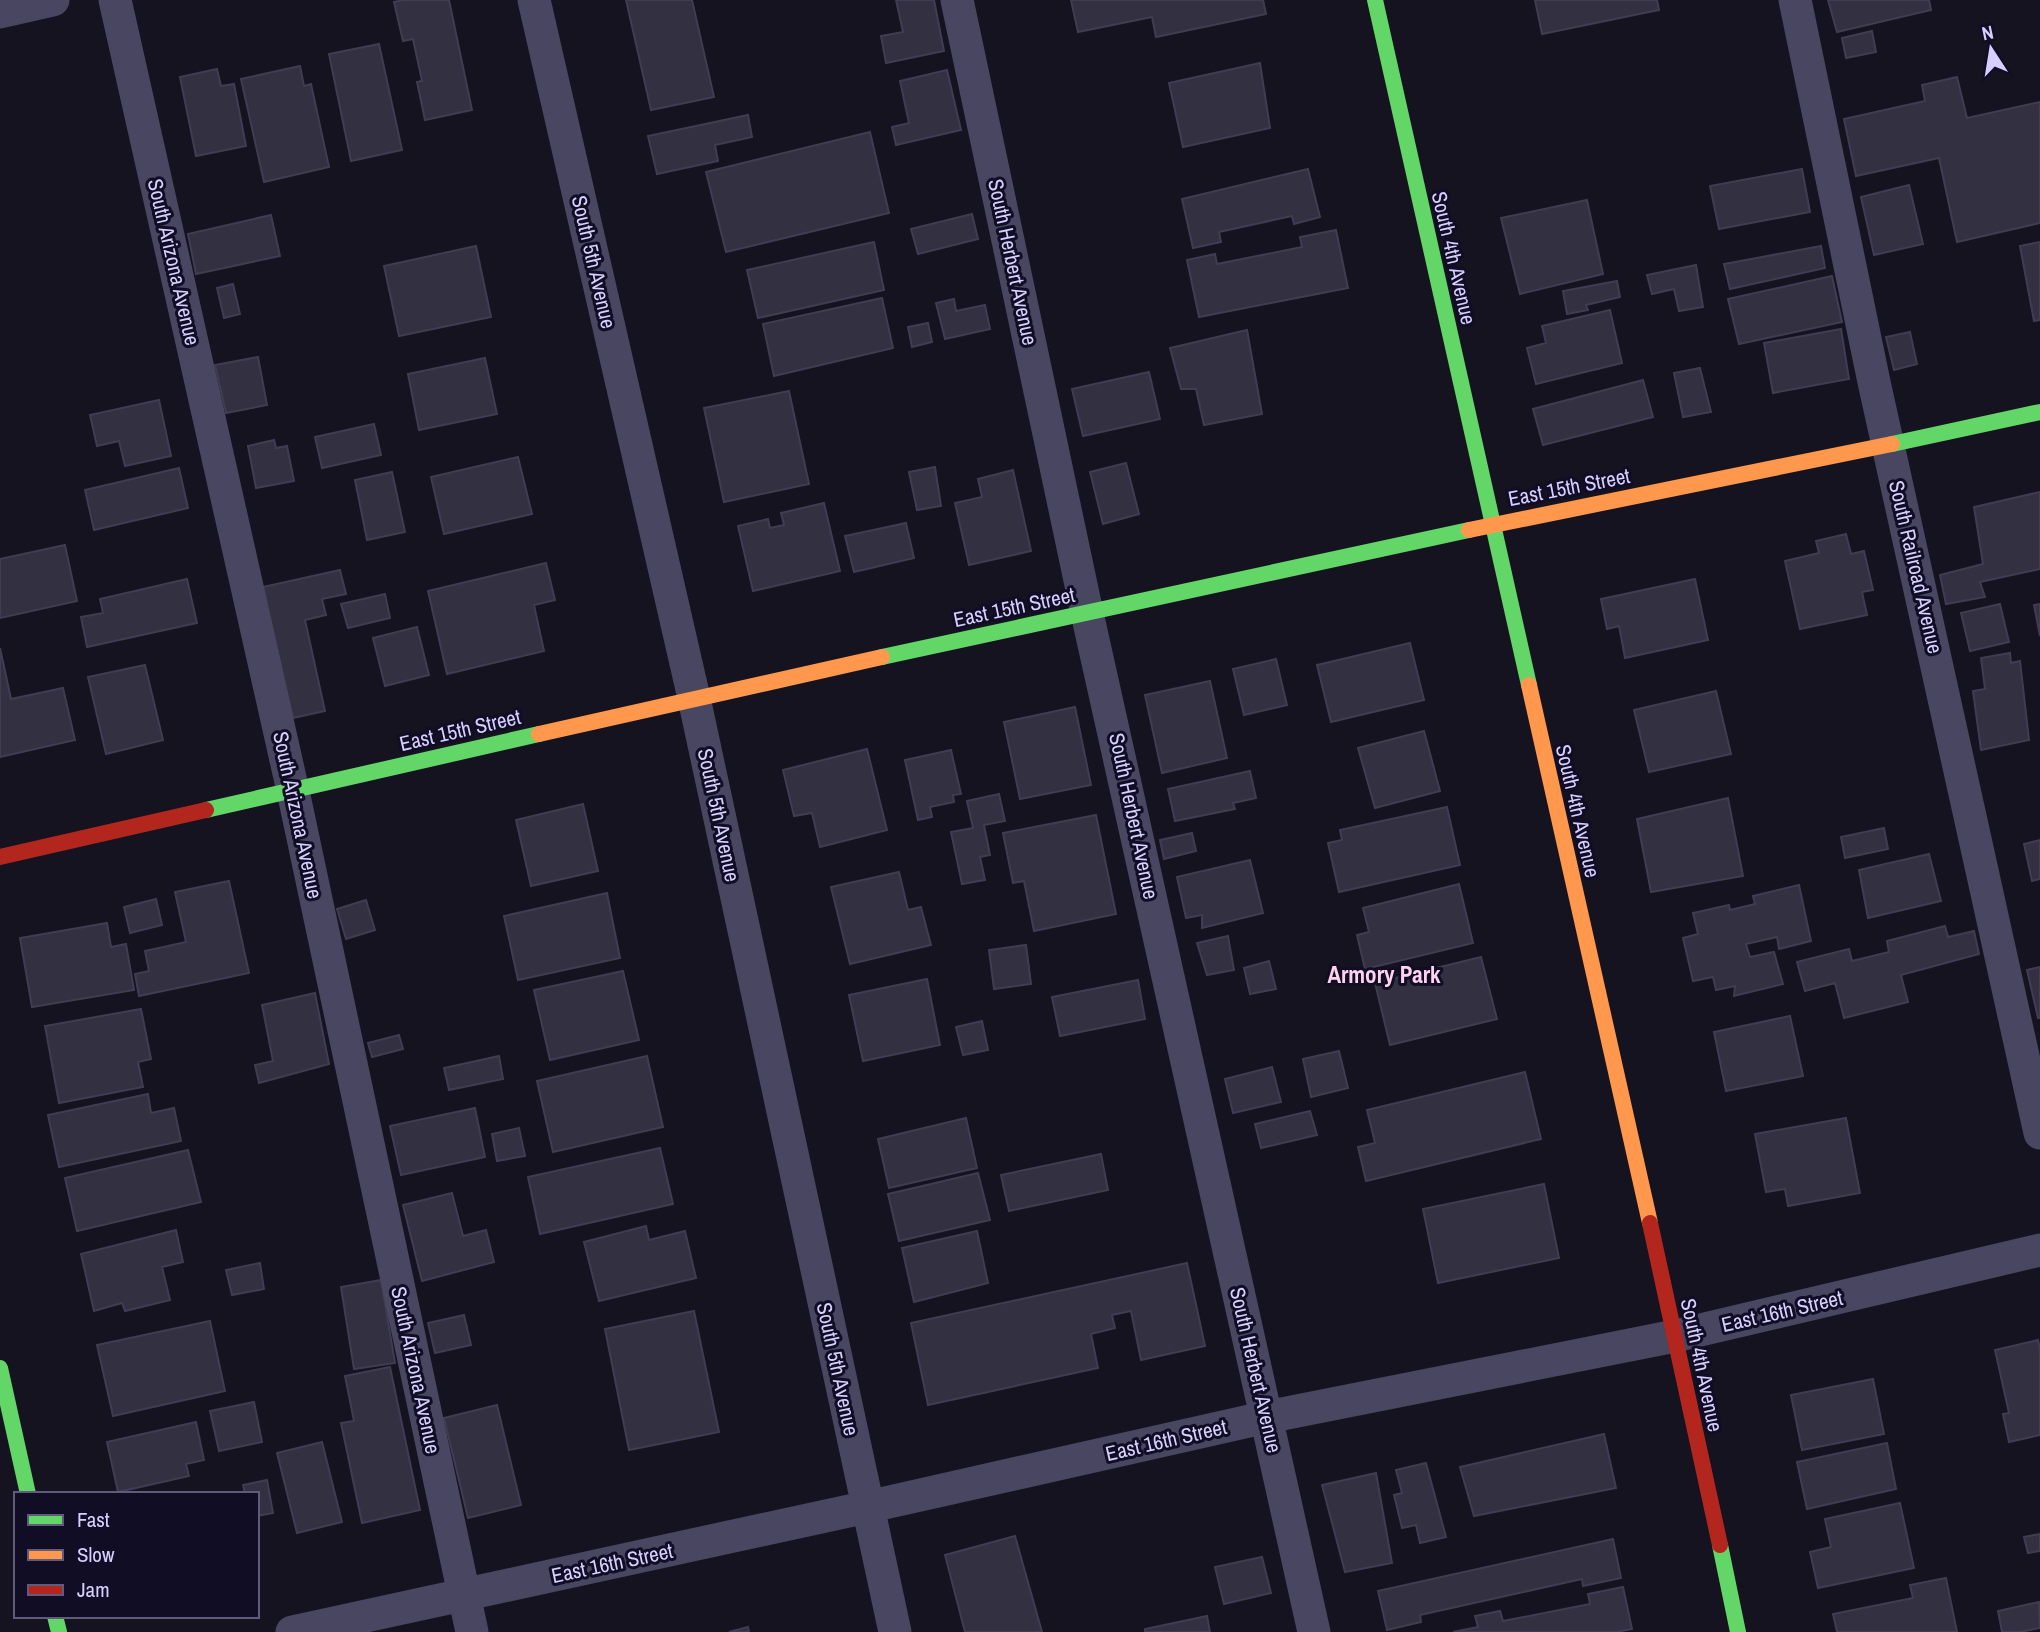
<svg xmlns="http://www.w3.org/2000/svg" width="2040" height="1632" font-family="'Archivo Narrow',sans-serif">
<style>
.building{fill:#323041;stroke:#413c54;stroke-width:2}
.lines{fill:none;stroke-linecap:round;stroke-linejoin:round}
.street{stroke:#484660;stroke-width:33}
.fast{stroke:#63d668;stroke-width:16}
.slow{stroke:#ff974d;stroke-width:16}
.jam{stroke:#b3261e;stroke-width:16}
.labels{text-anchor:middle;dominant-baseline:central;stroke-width:6;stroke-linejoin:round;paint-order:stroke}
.street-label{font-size:21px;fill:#d7d0ff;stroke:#110d25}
.neighbourhood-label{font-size:23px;font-weight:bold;fill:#ffd2ee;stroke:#110d25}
</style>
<rect width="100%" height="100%" fill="#14131f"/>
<!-- building -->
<path class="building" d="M403 0H449L472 110 425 120 417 82 422 81 413 39 403 41 394 2Z
M626 0H692L714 97 651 110Z
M896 0H934L944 51 886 63 881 36 903 32Z
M1071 0H1263L1266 14 1156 37 1152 17 1078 32Z
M1535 0H1657L1659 10 1542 34Z
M1828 0H1929L1931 10 1837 32Z
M1872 31 1876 52 1846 58 1842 38Z
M379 44 402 150 351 161 329 54Z
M1260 63 1270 128 1183 147 1169 83Z
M300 66 304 86 311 84 329 167 264 182 241 79Z
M217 69 221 86 234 84 246 146 196 156 180 77Z
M947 70 961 130 896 145 892 127 909 123 900 81Z
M1957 77 1967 118 2040 102V223L1957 242 1939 158 1856 176 1844 119 1925 101 1922 85Z
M748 115 752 137 715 145 718 161 657 174 648 136Z
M870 132 889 213 726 252 706 172Z
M1308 169 1320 217 1294 224 1292 216 1219 232 1221 242 1193 248 1182 199Z
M1802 169 1810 212 1719 229 1710 186Z
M1909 185 1923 244 1874 255 1861 197Z
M1587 200 1603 274 1520 294 1501 218Z
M972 214 978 239 918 254 911 229Z
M271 215 280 256 196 274 188 234Z
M1336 230 1348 288 1199 317 1187 260 1215 254 1217 264 1302 247 1300 237Z
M874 242 884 290 758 318 747 270Z
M2040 242V320L2034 321 2020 246Z
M476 246 491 317 399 336 384 266Z
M1821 246 1825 268 1730 289 1724 264Z
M1696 265 1703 307 1679 311 1674 289 1652 294 1647 275Z
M1832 276 1842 322 1739 344 1728 299Z
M1617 281 1620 297 1586 305 1588 310 1567 314 1563 291Z
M233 284 240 314 224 318 217 288Z
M882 298 893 348 774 376 763 324Z
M954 299 956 311 985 305 990 329 945 339 936 303Z
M1610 310 1622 363 1536 384 1527 348 1546 343 1542 326Z
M928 323 932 342 912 347 908 327Z
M1841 329 1849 379 1773 393 1764 343Z
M1247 330 1262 414 1204 425 1196 389H1181L1170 348Z
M1910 332 1917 364 1894 370 1886 337Z
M258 357 267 405 226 413 215 365Z
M485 358 497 414 419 430 408 374Z
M1700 368 1711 412 1683 417 1674 373Z
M1149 372 1160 419 1083 436 1072 389Z
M1643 380 1653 417 1543 445 1533 409Z
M789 391 809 484 724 502 704 408Z
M159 400 171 456 125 466 119 441 97 446 90 415Z
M374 424 381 455 322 468 315 437Z
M274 440 276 448 287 446 294 481 256 488 248 446Z
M518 457 532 514 444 534 431 477Z
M1126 463 1139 514 1103 524 1090 472Z
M935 467 941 506 917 510 909 472Z
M179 468 188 508 94 530 85 490Z
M1013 470 1031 551 969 565 955 503 982 497 978 479Z
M392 472 405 532 367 540 355 480Z
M2040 492V569L1980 582 1985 597 1946 604 1940 575 1983 564 1974 507Z
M824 503 840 571 753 591 738 526 768 519 770 528 784 525 781 513Z
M906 523 914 558 854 572 845 536Z
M1846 534 1851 554 1864 551 1873 590 1862 592 1867 615 1800 629 1785 561 1819 553 1816 541Z
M65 545 77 601 0 618V559Z
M546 563 555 600 534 605 544 651 447 674 428 591Z
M340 570 346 594 322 599 326 615 305 620 325 711 293 718 263 587Z
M187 579 197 623 87 647 81 617 103 613 100 599Z
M1695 579 1708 640 1625 658 1619 626 1607 629 1601 599Z
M385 594 390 618 348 628 341 604Z
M2000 604 2009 642 1970 651 1961 613Z
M2040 604V636L2034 605Z
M417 627 429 675 385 686 373 638Z
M1410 643 1424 700 1331 722 1317 665Z
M0 648 11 699 63 688 75 740 0 757Z
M2010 653 2011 663 2020 661 2029 740 1981 750 1973 691 1985 689 1981 658Z
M1276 659 1287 705 1244 715 1233 669Z
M145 665 163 740 106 754 88 677Z
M1210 681 1227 758 1162 773 1145 695Z
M1716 691 1731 754 1649 772 1634 710Z
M1075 707 1091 785 1020 799 1004 722Z
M1424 731 1440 791 1375 808 1358 748Z
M867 749 887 830 820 847 812 813 794 816 783 770Z
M951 750 961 794 953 795 954 802 930 807 932 817 918 820 905 760Z
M1250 771 1256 798 1233 803 1235 809 1175 821 1168 789Z
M999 794 1005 821 984 825 990 855 980 857 985 880 962 884 951 832 973 828 967 801Z
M1728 798 1743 876 1651 892 1637 819Z
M583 804 598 871 531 886 516 820Z
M1447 807 1460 865 1339 892 1328 843 1342 840 1340 830Z
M1096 815 1116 914 1034 931 1024 881 1013 883 1003 833Z
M1884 828 1888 849 1845 858 1841 837Z
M1192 833 1196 851 1164 859 1160 840Z
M2040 840V879L2032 881 2024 844Z
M1929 854 1941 901 1868 918 1859 870Z
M1250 860 1263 913 1202 928V915L1186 918 1177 877Z
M899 872 908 910 921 907 931 945 850 964 831 887Z
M229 881 249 973 139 996 135 974 149 971 145 951 186 942 175 892Z
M1459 884 1473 943 1365 969 1357 935 1369 932 1363 908Z
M1799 885 1811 941 1779 949 1777 937 1746 944 1750 957 1774 952 1783 984 1734 996 1735 986 1716 990 1713 977 1693 981 1683 938 1698 934 1693 913 1729 905 1730 910 1755 904 1753 896Z
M607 893 620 958 518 980 504 916Z
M156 899 162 925 130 933 124 907Z
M366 900 375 930 346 939 337 909Z
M107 923 111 947 126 944 134 990 32 1007 20 938Z
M1945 926 1948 937 1974 931 1979 954 1901 975 1908 1002 1844 1018 1835 983 1805 991 1797 962 1849 949 1852 961 1889 952 1887 941Z
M1228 936 1234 970 1207 975 1197 943Z
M1026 945 1031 984 994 989 989 950Z
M1481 957 1497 1019 1390 1045 1375 983Z
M1269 961 1276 989 1250 994 1244 968Z
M2040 967V1018H2038L2027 970Z
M623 971 639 1040 550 1060 534 990Z
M927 979 940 1045 863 1061 849 995Z
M1138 980 1145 1019 1060 1036 1052 997Z
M315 993 329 1064 259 1083 255 1065 273 1061 262 1005Z
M141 1009 151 1059 138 1062 143 1087 59 1103 45 1026Z
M1790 1016 1803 1076 1726 1091 1714 1032Z
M982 1021 988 1050 963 1055 956 1027Z
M399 1035 403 1049 372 1057 368 1043Z
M1339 1051 1348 1088 1311 1097 1303 1059Z
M499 1056 503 1079 449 1090 444 1068Z
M647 1056 663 1127 553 1152 537 1081Z
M1272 1067 1281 1102 1233 1113 1225 1079Z
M1525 1072 1541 1139 1366 1181 1358 1147 1375 1143 1367 1110Z
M148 1094 151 1113 174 1108 181 1141 59 1167 48 1115Z
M475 1108 485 1157 401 1175 390 1126Z
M1310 1111 1317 1135 1261 1148 1255 1124Z
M966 1118 977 1168 889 1188 878 1139Z
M1846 1118 1860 1193 1788 1206 1785 1189 1766 1192 1755 1134Z
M519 1128 525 1156 497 1161 492 1134Z
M660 1148 673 1204 540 1234 528 1177Z
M188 1150 201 1202 77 1231 65 1178Z
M1101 1154 1108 1190 1009 1211 1001 1175Z
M978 1173 990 1220 899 1241 888 1194Z
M1544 1184 1559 1258 1438 1283 1423 1209Z
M452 1193 463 1236 486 1230 494 1262 422 1281 403 1205Z
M646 1226 649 1240 685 1231 696 1278 599 1301 584 1242Z
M176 1230 183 1262 162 1267 170 1300 125 1311 122 1303 94 1311 81 1254Z
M977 1231 988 1283 914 1302 902 1248Z
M260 1263 264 1289 232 1295 226 1270Z
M1187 1263 1205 1346 1141 1360 1131 1311 1112 1315 1115 1328 1091 1334 1098 1368 928 1405 911 1323Z
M381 1280 395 1363 354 1369 341 1287Z
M694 1311 719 1432 629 1450 605 1329Z
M464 1315 471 1345 435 1353 428 1323Z
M210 1321 225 1391 113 1416 97 1345Z
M2038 1340 2040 1349V1435L2009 1442 2003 1414 2009 1413 1995 1350Z
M390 1367 420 1510 362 1523 341 1423 354 1421 345 1376Z
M1873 1379 1884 1434 1802 1450 1791 1395Z
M254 1402 262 1442 219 1451 210 1411Z
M497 1405 521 1505 468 1518 444 1418Z
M196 1422 204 1460 186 1464 189 1476 118 1492 107 1442Z
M1604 1434 1616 1488 1474 1516 1460 1467Z
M322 1442 342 1522 297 1533 277 1453Z
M1887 1443 1896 1489 1807 1509 1797 1462Z
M1426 1463 1446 1537 1420 1543 1416 1525 1402 1528 1394 1495 1402 1493 1396 1470Z
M1376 1473 1392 1563 1345 1572 1322 1485Z
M267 1480 273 1513 257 1516V1494H245L243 1485Z
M1900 1503 1914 1568 1818 1588 1810 1552 1831 1547 1825 1519Z
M2040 1534V1551L2028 1553 2024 1537Z
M1015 1536 1042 1632H965L945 1555Z
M1613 1539 1621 1578 1583 1586 1582 1579 1420 1615 1421 1622 1387 1630 1378 1591Z
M1262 1557 1271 1593 1224 1604 1215 1567Z
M1946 1578 1957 1632H1837L1833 1614 1913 1598 1910 1585Z
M1623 1587 1632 1629 1616 1632H1453L1478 1627 1475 1616 1500 1611 1503 1621 1590 1604 1588 1594Z
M2039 1602 2040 1628 2020 1632H2002L1998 1611Z
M1207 1616 1210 1632H1145V1629Z
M748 1627 749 1632H729Z"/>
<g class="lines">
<!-- street -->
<path class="street" d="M115 0 293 791 472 1632
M534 0 694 698 895 1632
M957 0 1087 613 1314 1632
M1795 0 1874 382 2040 1133
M0 12 53 0
M292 1632 867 1507 1267 1417 1675 1336 2040 1250"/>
<!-- fast -->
<path class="fast" d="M1375 0 1529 685
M1892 444 2040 412
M882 657 1469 530
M206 810 539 734
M0 1368 28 1494
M1720 1545 1738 1632
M55 1616 59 1632"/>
<!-- slow -->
<path class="slow" d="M1469 530 1892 444
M1529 685 1650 1223
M539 734 882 657"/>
<!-- jam -->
<path class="jam" d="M0 857 206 810
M1650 1223 1720 1545"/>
</g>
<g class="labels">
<!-- street labels -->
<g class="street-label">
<text transform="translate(1454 258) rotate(77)">South 4th Avenue</text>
<text transform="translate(174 262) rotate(77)">South Arizona Avenue</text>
<text transform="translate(594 262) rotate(77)">South 5th Avenue</text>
<text transform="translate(1013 262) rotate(78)">South Herbert Avenue</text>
<text transform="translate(1569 487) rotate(-11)">East 15th Street</text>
<text transform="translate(1916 567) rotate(77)">South Railroad Avenue</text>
<text transform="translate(1014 607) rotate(-12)">East 15th Street</text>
<text transform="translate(460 730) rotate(-13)">East 15th Street</text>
<text transform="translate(1578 811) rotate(77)">South 4th Avenue</text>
<text transform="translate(298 815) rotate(78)">South Arizona Avenue</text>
<text transform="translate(719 815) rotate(78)">South 5th Avenue</text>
<text transform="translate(1134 816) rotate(78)">South Herbert Avenue</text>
<text transform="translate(1782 1311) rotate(-13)">East 16th Street</text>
<text transform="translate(1702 1365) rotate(78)">South 4th Avenue</text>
<text transform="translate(838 1369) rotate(78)">South 5th Avenue</text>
<text transform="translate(416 1370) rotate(78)">South Arizona Avenue</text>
<text transform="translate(1256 1370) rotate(77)">South Herbert Avenue</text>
<text transform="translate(1166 1440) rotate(-13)">East 16th Street</text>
<text transform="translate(612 1563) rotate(-12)">East 16th Street</text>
</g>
<!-- neighbourhood labels -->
<g class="neighbourhood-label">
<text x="1384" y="974">Armory Park</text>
</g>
</g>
<!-- legend -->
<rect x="14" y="1492" width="245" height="126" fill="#110d25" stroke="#605b7c" stroke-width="2"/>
<rect x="28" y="1515" width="35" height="10" fill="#63d668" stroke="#605b7c" stroke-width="2"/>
<text x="77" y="1527" font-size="21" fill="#d7d0ff">Fast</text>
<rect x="28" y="1550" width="35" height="10" fill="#ff974d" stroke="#605b7c" stroke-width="2"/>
<text x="77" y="1562" font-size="21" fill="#d7d0ff">Slow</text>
<rect x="28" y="1585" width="35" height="10" fill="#b3261e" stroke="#605b7c" stroke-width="2"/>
<text x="77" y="1597" font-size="21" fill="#d7d0ff">Jam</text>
<!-- north arrow -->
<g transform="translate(1991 49) rotate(348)" stroke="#110d25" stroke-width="5" paint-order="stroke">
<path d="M0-5L12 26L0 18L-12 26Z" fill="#d7d0ff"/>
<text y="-10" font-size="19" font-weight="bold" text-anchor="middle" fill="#d7d0ff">N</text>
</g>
</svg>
